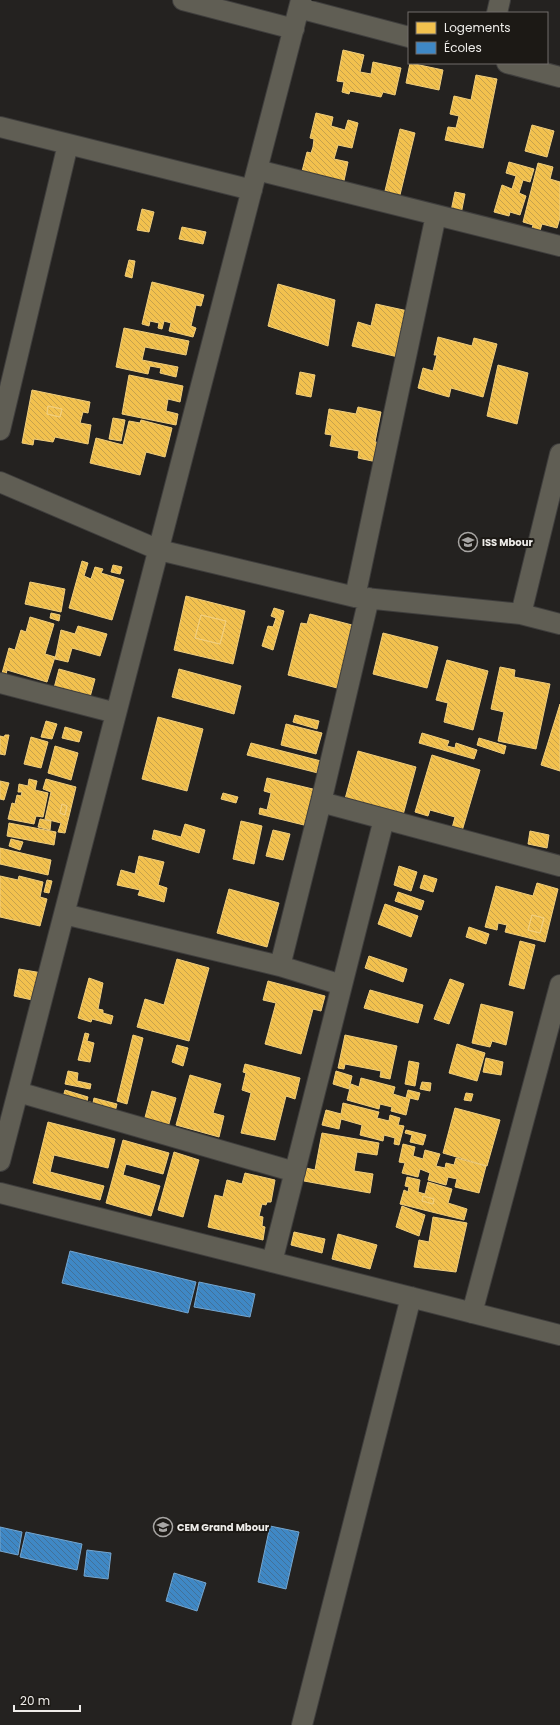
<svg xmlns="http://www.w3.org/2000/svg" width="560" height="1725" font-family="Poppins,sans-serif">
<style>
.homes{fill:url(#homes-back-hatch);stroke:#f1ce7c;fill-rule:evenodd}
.schools{fill:url(#schools-back-hatch);stroke:#74a6d0}
.lines{fill:none;stroke-linecap:round;stroke-linejoin:round}
.street-casing{stroke:#3f3e3d;stroke-width:22}
.street{stroke:#605e54;stroke-width:20}
.labels{text-anchor:middle;dominant-baseline:central;stroke-width:4;stroke-linejoin:round;paint-order:stroke}
.poi-label{font-size:10px;font-weight:bold;fill:#eeece9;stroke:#1c1915;text-anchor:start}
</style>
<defs>
<pattern id="homes-back-hatch" width="6" height="6" patternUnits="userSpaceOnUse"><rect width="6" height="6" fill="#f2c14e"/><path d="M-1 5l2 2M0 0l6 6M5-1l2 2" fill="none" stroke="#c7a24c"/></pattern>
<pattern id="schools-back-hatch" width="6" height="6" patternUnits="userSpaceOnUse"><rect width="6" height="6" fill="#3f88c5"/><path d="M-1 5l2 2M0 0l6 6M5-1l2 2" fill="none" stroke="#427199"/></pattern>
</defs>
<rect width="100%" height="100%" fill="#242220"/>
<!-- homes -->
<path class="homes" d="M343 50 364 55 360 72 371 74 373 62 401 68 395 95 383 92 381 97 350 91 349 94 342 92 344 82 337 81Z
M410 63 443 70 439 90 406 83Z
M476 75 497 79 483 148 445 140 448 127 456 128 459 116 450 114 454 96 471 100Z
M316 113 333 117 331 126 345 130 348 120 358 123 352 148 338 145 334 159 348 162 342 190 300 179 307 152 311 153 313 147 314 139 310 138Z
M532 125 554 131 547 157 525 151Z
M400 129 415 133 399 199 384 195Z
M509 162 534 169 530 182 523 180 519 193 526 196 520 215 510 212 509 216 494 212 502 185 512 189 516 176 506 173Z
M538 163 553 167 550 179 560 182V218L557 228 542 224 539 234 531 232 533 225 523 222Z
M455 192 465 194 461 214 451 211Z
M142 209 154 212 149 232 137 230Z
M182 227 206 232 203 244 179 239Z
M129 260 135 261 132 278 125 276Z
M152 282 204 295 201 306 196 305 191 326 196 328 193 337 169 331 171 323 164 321 162 329 158 328 159 323 150 321 149 326 142 324Z
M278 284 335 300 328 346 268 326Z
M376 304 408 311 398 357 352 346 358 322 371 326Z
M124 328 189 341 186 355 145 347 142 360 178 367 176 377 160 373 161 368 150 366 148 374 116 367Z
M438 337 472 346 474 338 497 344 483 397 451 388 449 397 418 388 423 368 433 371 437 355H434Z
M498 365 528 373 517 424 487 416Z
M300 372 315 375 311 397 296 394Z
M129 375 183 386 180 402 168 399 166 411 178 414 176 425 122 414Z
M32 390 90 402 88 413 83 412 80 423 91 425 88 444 55 437 53 442 34 439 33 445 22 443ZM48 406 62 409 60 417 47 414Z
M48 406 62 409 60 417 47 414Z
M358 407 381 412 375 442 381 443 377 462 358 458 359 451 330 446 332 435 325 434 329 409 356 414Z
M113 418 125 420 121 441 109 439Z
M141 420 172 428 165 457 146 452 140 475 90 463 96 438 123 445 129 421 140 423Z
M82 561 88 563 84 576 91 579 95 567 103 569 101 573 124 580 112 620 69 608Z
M113 565 122 567 120 574 111 572Z
M30 582 65 589 61 612 25 604Z
M186 596 245 611 233 664 174 650ZM201 615 226 621 220 644 195 638Z
M274 608 284 611 273 650 262 646 268 626 273 627 276 618 271 616Z
M51 613 60 615 59 621 50 618Z
M310 614 352 625 348 640 353 642 341 689 288 675 301 623 307 624Z
M201 615 226 621 220 644 195 638Z
M30 617 54 624 45 654 55 657 47 682 7 670 5 679 1 677 9 648 15 650 21 630 26 632Z
M78 626 107 634 100 656 72 648 68 662 55 659 61 630 75 634Z
M383 633 438 647 427 688 373 674Z
M447 660 488 671 473 730 444 722 448 703 436 700Z
M500 667 515 670 514 677 550 684 536 749 498 741 504 712 491 709Z
M59 669 95 679 90 697 54 688Z
M179 669 241 686 234 714 172 697Z
M560 704V771L541 765Z
M295 715 319 721 317 729 293 722Z
M158 717 203 729 187 791 142 779Z
M46 721 57 724 52 739 41 737Z
M286 724 322 733 316 754 281 745Z
M65 727 82 732 79 742 62 738Z
M422 733 449 741 447 746 455 748 456 743 477 750 474 759 419 743Z
M5 735H9L5 755 0 754V736L4 737Z
M31 737 48 742 41 768 24 764Z
M479 738 506 746 504 754 477 745Z
M251 743 321 761 318 773 247 755Z
M55 746 78 753 71 780 48 773Z
M358 751 416 767 403 815 345 799Z
M432 755 480 770 462 831 452 828 455 817 430 810 428 816 415 812Z
M267 778 317 790 308 826 259 814 260 808 267 810 271 793 264 791Z
M29 779 37 781 35 790 48 793 43 817 36 816 34 824 8 819 12 803 15 804 17 795 21 796 22 792H18L19 784 28 786Z
M46 779 76 787 65 833 58 832 61 823 45 819 51 792 43 789ZM62 804 67 806 65 815 60 813Z
M0 781 9 783 4 800 0 799Z
M223 793 238 797 236 803 221 799Z
M62 804 67 806 65 815 60 813Z
M40 819 51 821 50 830 38 827Z
M241 821 262 826 254 864 233 859Z
M9 823 56 832 54 845 7 836Z
M185 824 205 830 199 853 152 839 154 830 181 837Z
M273 830 290 834 283 860 266 856Z
M530 831 549 835 547 848 528 844Z
M11 839 23 842 20 850 9 846Z
M0 848 51 860 48 875 0 864Z
M139 856 164 862 158 885 167 888 164 902 138 895 140 890 117 885 121 870 135 874Z
M399 866 417 872 411 891 394 885Z
M424 875 437 879 433 892 420 888Z
M0 876 18 880 19 876 43 882 40 897 47 899 40 926 0 917Z
M47 880 52 881 49 893 44 892Z
M537 883 558 889 545 942 505 932 507 925 498 923 497 930 485 927 496 886 533 896ZM532 915 544 918 540 933 528 930Z
M229 889 279 903 267 947 217 933Z
M398 892 424 901 421 910 395 901Z
M385 904 418 916 411 937 378 924Z
M532 915 544 918 540 933 528 930Z
M469 927 489 934 486 944 466 937Z
M520 941 535 945 524 989 509 985Z
M369 956 407 969 403 982 365 968Z
M177 959 209 968 189 1041 137 1027 145 999 164 1005Z
M19 969 42 973 37 1001 14 996Z
M89 978 103 983 98 1009 103 1010V1013L113 1016 111 1024 92 1019 91 1022 78 1018Z
M450 979 464 984 449 1024 434 1019Z
M268 981 325 996 321 1011 313 1009 301 1054 265 1044 276 1003 263 1000Z
M370 990 423 1005 418 1023 364 1008Z
M481 1004 513 1012 506 1045 492 1041 490 1047 472 1043Z
M85 1033 89 1034 87 1041 94 1043 90 1062 78 1060Z
M133 1035 143 1038 127 1104 117 1101Z
M345 1035 397 1046 390 1079 380 1077 381 1071 345 1064 344 1069 338 1068Z
M457 1044 485 1053 477 1081 449 1073Z
M177 1045 188 1048 183 1066 172 1062Z
M486 1058 503 1062 501 1075 483 1072Z
M409 1061 419 1063 415 1086 405 1084Z
M245 1064 300 1078 295 1099 286 1096 275 1140 241 1133 251 1093 242 1090 246 1073 243 1072Z
M68 1071 78 1073 77 1081 91 1084 90 1089 65 1084Z
M336 1071 352 1076 349 1089 333 1084Z
M190 1075 221 1084 213 1113 224 1116 219 1137 176 1125Z
M361 1078 395 1087 393 1094 406 1098 408 1090 420 1093 418 1100 410 1098 406 1115 391 1111 392 1107 380 1104 379 1109 347 1100 351 1084 359 1087Z
M422 1082 431 1083 430 1091 420 1089Z
M65 1090 88 1097 87 1101 93 1103 94 1098 117 1104 114 1116 62 1101Z
M152 1091 176 1098 167 1131 143 1125Z
M466 1093 473 1094 471 1101 464 1100Z
M343 1103 379 1112 377 1118 389 1121 390 1115 400 1118 398 1125 404 1126 399 1145 394 1144 395 1138 384 1135 383 1141 360 1135 362 1125 341 1119 339 1129 322 1125 326 1110 341 1114Z
M455 1108 500 1120 487 1166 443 1153Z
M48 1122 115 1139 108 1168 54 1155 50 1172 104 1186 100 1200 33 1183Z
M406 1130 426 1135 423 1145 410 1142 412 1135 405 1133Z
M322 1133 379 1143 377 1155 357 1152 354 1171 373 1174 370 1193 304 1181 306 1168 315 1170Z
M123 1140 169 1153 163 1174 126 1164 123 1175 160 1186 151 1216 106 1203Z
M403 1144 415 1147 413 1156 423 1159 425 1150 440 1154 436 1166 445 1168 446 1163 454 1165 456 1158 486 1166 479 1193 455 1187 457 1179 448 1177 446 1185 428 1180 430 1173 420 1169 418 1177 402 1173 405 1163 399 1162Z
M174 1152 199 1160 183 1217 158 1210Z
M245 1173 275 1180 271 1202H267L266 1205 262 1204 259 1216 263 1217 262 1226 265 1227 263 1240 208 1227 215 1195 223 1197 227 1180 242 1184Z
M407 1177 420 1180 418 1192 425 1194 428 1182 452 1189 448 1203 467 1209 464 1220 400 1204 404 1190 408 1192 409 1187 405 1186ZM423 1196 434 1199 433 1204 422 1201Z
M423 1196 434 1199 433 1204 422 1201Z
M402 1206 425 1215 419 1236 396 1227Z
M433 1217 467 1223 456 1272 414 1267 419 1240 429 1242Z
M294 1232 325 1239 322 1253 291 1245Z
M338 1234 377 1245 370 1269 332 1259Z"/>
<!-- schools -->
<path class="schools" d="M70 1251 196 1282 188 1313 62 1283Z
M199 1282 255 1294 250 1317 194 1307Z
M270 1526 299 1532 286 1589 258 1582Z
M0 1527 22 1532 18 1555 0 1551Z
M26 1532 82 1544 77 1570 20 1557Z
M87 1550 111 1553 108 1579 84 1576Z
M174 1573 206 1583 197 1611 166 1601Z"/>
<g class="lines">
<defs>
<path id="street" d="M183 0 294 29
M299 8 409 37
M497 13 500 0
M507 63 560 77
M0 127 252 190
M257 170 560 246
M0 430 68 144
M0 482 159 550 355 597 521 614 560 624
M355 597 436 215
M521 614 560 454
M0 683 116 713
M321 802 560 866
M64 914 280 966 342 985
M280 966 321 802 369 598
M18 1092 295 1172
M0 1161 301 0
M0 1193 560 1335
M272 1262 384 819
M472 1313 560 985
M302 1725 411 1297"/>
</defs>
<!-- street casing -->
<use href="#street" class="street-casing"/>
<!-- street -->
<use href="#street" class="street"/>
</g>
<!-- icons -->
<defs>
<symbol id="university-ring" viewBox="-11 -11 22 22"><circle r="9.5" fill="#1c1915" stroke="#a7a5a3" stroke-width="1.5"/><path d="M0-5L7-2L0 1L-7-2ZM-4 1L0 2.5L4 1V4Q0 6-4 4Z" fill="#a7a5a3"/></symbol>
<symbol id="school-ring" viewBox="-11 -11 22 22"><circle r="9.5" fill="#1c1915" stroke="#a7a5a3" stroke-width="1.5"/><path d="M0-5L7-2L0 1L-7-2ZM-4 1L0 2.5L4 1V4Q0 6-4 4Z" fill="#a7a5a3"/></symbol>
</defs>
<g fill-rule="evenodd">
<use href="#university-ring" x="457" y="531" width="22" height="22"/>
<use href="#school-ring" x="152" y="1516" width="22" height="22"/>
</g>
<g class="labels">
<!-- poi labels -->
<g class="poi-label">
<text x="482" y="542">ISS Mbour</text>
<text x="177" y="1527">CEM Grand Mbour</text>
</g>
</g>
<!-- legend -->
<rect x="408" y="12" width="140" height="52" fill="#1c1915" stroke="#706d6a"/>
<rect x="416" y="22" width="20" height="12" fill="#f2c14e" stroke="#706d6a"/>
<text x="444" y="32" font-size="12" fill="#eeece9">Logements</text>
<rect x="416" y="42" width="20" height="12" fill="#3f88c5" stroke="#706d6a"/>
<text x="444" y="52" font-size="12" fill="#eeece9">Écoles</text>
<!-- scale -->
<path d="M14 1705v6h66v-6" fill="none" stroke="#eeece9" stroke-width="2"/>
<text x="20" y="1705" font-size="12" fill="#eeece9" stroke="#1c1915" stroke-width="3" paint-order="stroke">20 m</text>
</svg>
